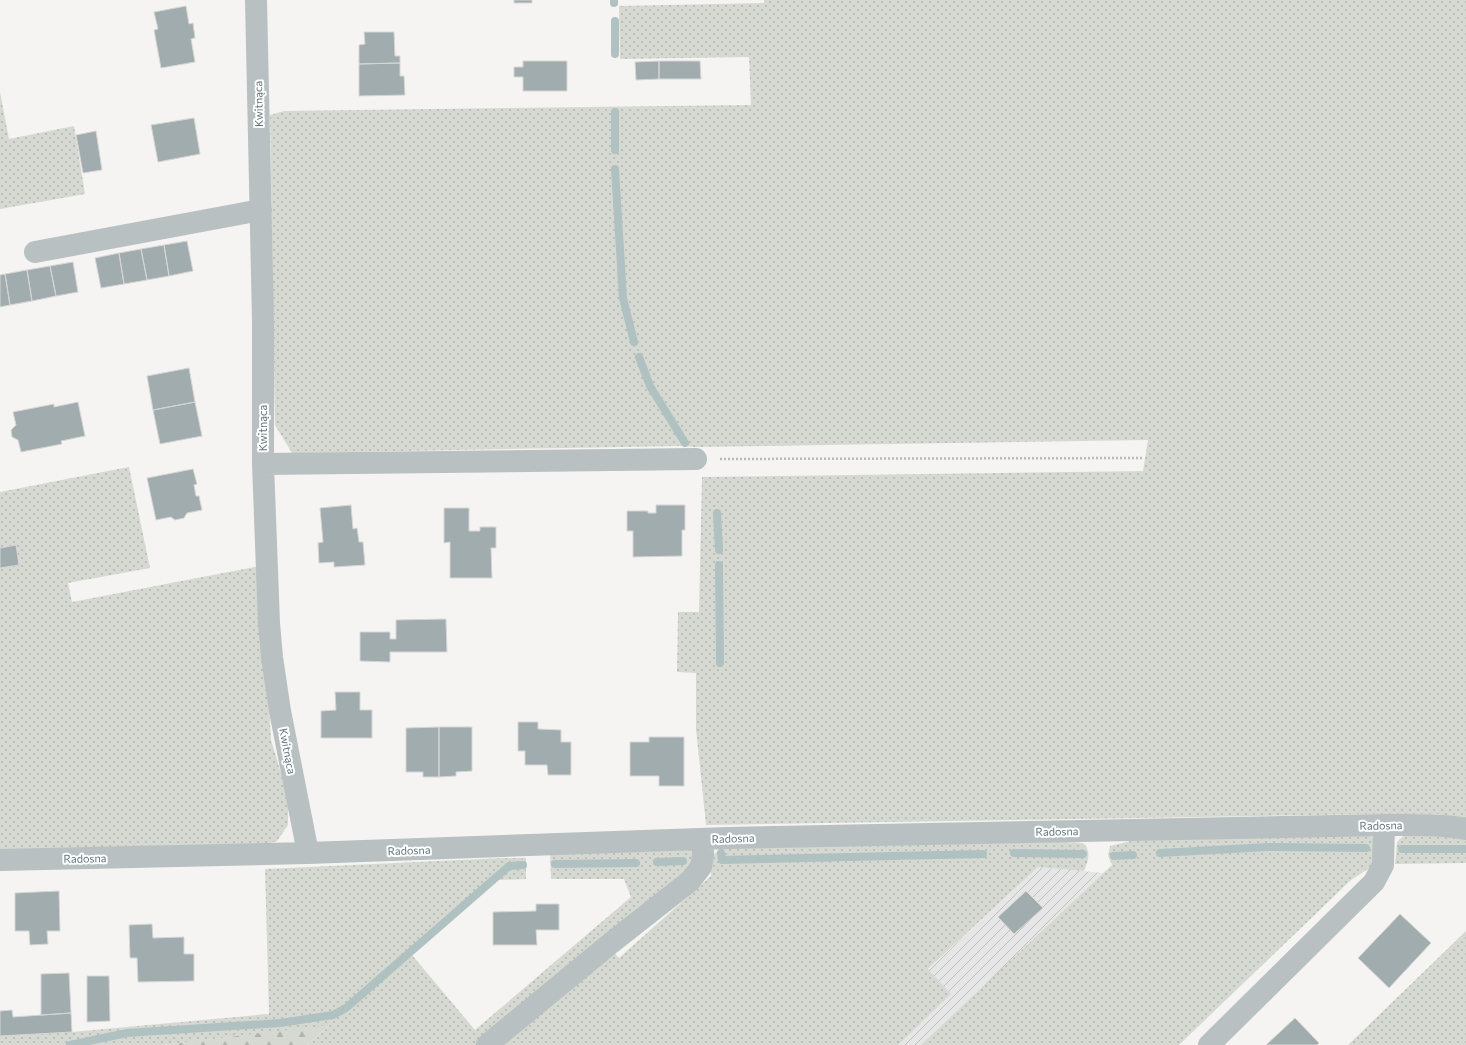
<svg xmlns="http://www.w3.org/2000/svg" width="1466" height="1045" font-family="Commissioner,sans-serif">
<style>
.industrial{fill:url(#industrial-furrows)}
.grass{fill:url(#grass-dots)}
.forest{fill:url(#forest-firs)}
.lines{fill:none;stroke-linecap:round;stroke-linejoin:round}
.stream{stroke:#b0c1c1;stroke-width:8}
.building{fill:#a1acae;stroke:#d6d6d4}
.path{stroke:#b6babb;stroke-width:2.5;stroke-dasharray:2 2;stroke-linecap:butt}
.minor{stroke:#b9c0c1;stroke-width:22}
.labels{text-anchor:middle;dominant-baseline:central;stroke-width:4;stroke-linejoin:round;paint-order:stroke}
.street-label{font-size:11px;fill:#62767a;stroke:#fff}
</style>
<defs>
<pattern id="industrial-furrows" width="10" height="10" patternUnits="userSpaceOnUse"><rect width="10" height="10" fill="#e5e6e5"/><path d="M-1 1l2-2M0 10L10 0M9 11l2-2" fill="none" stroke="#bdbfbf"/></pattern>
<pattern id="grass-dots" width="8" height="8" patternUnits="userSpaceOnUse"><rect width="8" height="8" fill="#d6d9d1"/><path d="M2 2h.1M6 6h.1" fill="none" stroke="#b1b5af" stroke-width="1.8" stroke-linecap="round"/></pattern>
<pattern id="forest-firs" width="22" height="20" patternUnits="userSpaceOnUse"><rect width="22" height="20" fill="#d6d9d1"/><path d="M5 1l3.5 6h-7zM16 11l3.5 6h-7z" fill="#b1b5af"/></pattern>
</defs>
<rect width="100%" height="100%" fill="#f5f4f2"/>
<!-- industrial -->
<path class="industrial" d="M1038 867 1104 873 923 1045H848Z"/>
<!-- grass -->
<path class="grass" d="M764 0H1466V820L1438 814H1376L706 825 696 729V673L677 672 678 612H699L702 477 1143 471 1148 440 695 447 680 446 292 453 275 425 270 115 284 111 751 105 749 57 620 59 619 6 764 3Z
M0 92 9 139 74 126 85 194 0 209Z
M129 467 150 568 68 583 72 602 260 566 271 740 288 796V825L277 841 264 845 0 851V492Z
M1370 833 1376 846 1374 865 1351 880 1179 1045H921L1112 865 1108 856 1110 846 1139 839Z
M1406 833 1466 836V863L1395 864 1397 842Z
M1062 842 1083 843C1092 851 1088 862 1084 871L1038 867 928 969 951 994 898 1045H501L612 950 619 958 711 876C712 856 708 855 728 846Z
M691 849 695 854 692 865 480 1045H307L329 1026 162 1045H0V1036L72 1032 269 1014 265 869 503 858H526V879L498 880 412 955 475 1030 631 897 624 879H551L550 853Z
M1466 931V1045H1348Z"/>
<!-- forest -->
<path class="forest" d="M330 1025 307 1045H162Z"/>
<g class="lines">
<!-- stream -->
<path class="stream" d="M614 0V3
M615 21V54
M615 150V112
M615 169 623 298 634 342
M639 357 650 386 685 443
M717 513 719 550
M719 565 720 663
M1402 849H1466
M721 853 722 860 983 854
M1014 853 1083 854
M1160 853 1268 847 1366 848
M1114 856 1133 855
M657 862 683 861
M555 864 636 863
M70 1045 127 1033 280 1023 333 1015 346 1008 509 866 523 865"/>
</g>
<!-- building -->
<path class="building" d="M514 0H532V3H514Z
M186 6 189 24 193 23 195 38 191 39 195 62 161 68 154 30 158 29 154 12Z
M364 32H394L395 56H400V63L359 64V45L365 44Z
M523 61H567V91H523V77H514V67H523Z
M659 61H700L701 79H659Z
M659 61V79L636 80 635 62Z
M400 63V76H404L405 95 359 96V64Z
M194 118 200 154 158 162 151 125Z
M96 131 102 170 83 173 76 135Z
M187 241 193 271 169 276 164 245Z
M164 245 169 276 147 280 141 249Z
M141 249 147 280 124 284 119 253Z
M119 253 124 284 101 288 95 258Z
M73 262 78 292 56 296 50 266Z
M50 266 56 296 32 301 27 270Z
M27 270 32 301 10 305 5 274Z
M5 274 10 305 0 307V275Z
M189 368 195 402 153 410 147 376Z
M78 402 85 436 61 441 62 444 21 452 18 440 12 437 11 430 16 425 13 412 54 404V407Z
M195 402 202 436 160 444 153 410Z
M193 469 197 484 194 485 196 496H199L202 510 187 513 184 518 175 520 171 517 156 520 147 478Z
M351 505 353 529 357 528 359 542H363L365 565 334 567V562L319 563 318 543 323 542 320 508Z
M656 505H685V530H682V556L633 557V531H627V511H648V513H656Z
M444 508H469V531H480V527H496V548H491L492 578H450V542L444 543Z
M16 545 19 565 0 568V548Z
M446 619 447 652H390V662L360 661V632H390V639H396V620Z
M335 692H360V710H372V738H321V711L336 710Z
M518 722H538V729L561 730V742H571V775H548L547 765H525V751H518Z
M439 727V777H423V772H406V728Z
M439 727H472V771L456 772V776L439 777Z
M649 737H684V786H659V776H630V742H649Z
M59 891 60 931H47L48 944 30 945 29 931H15V893Z
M1026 891 1043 908 1014 934 998 917Z
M536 904H559V930H536L537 945H493V912L536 911Z
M1400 914 1431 943 1389 988 1358 958Z
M152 924 153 938 184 937V954H194V981L138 982 137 958H130L129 925Z
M69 973 71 1013 41 1015V974Z
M87 976H109L110 1021 87 1022Z
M12 1010 13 1017 71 1013 72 1032 0 1036V1011Z
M1295 1018 1319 1043 1317 1045H1266Z"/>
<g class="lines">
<!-- path -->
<path class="path" d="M720 459 1142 458"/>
<!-- minor -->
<path class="minor" d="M256 0 263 322V464L269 623 272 657 280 711 308 853
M35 252 261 210
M263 464 696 459
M0 860 308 853 728 838 1384 825C1412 825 1439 824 1466 829
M487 1045 611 943 690 881 701 867 703 855V839
M1209 1045 1374 882 1383 865 1384 825"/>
</g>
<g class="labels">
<!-- street labels -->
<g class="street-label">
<text transform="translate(258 104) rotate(-91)">Kwitnąca</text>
<text transform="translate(262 428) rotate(-90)">Kwitnąca</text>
<text transform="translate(288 751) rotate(79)">Kwitnąca</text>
<text transform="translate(1381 825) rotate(-1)">Radosna</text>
<text transform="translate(1057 831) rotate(-1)">Radosna</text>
<text transform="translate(733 838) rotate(-2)">Radosna</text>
<text transform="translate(409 850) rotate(-2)">Radosna</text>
<text transform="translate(85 858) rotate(-1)">Radosna</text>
</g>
</g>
</svg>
